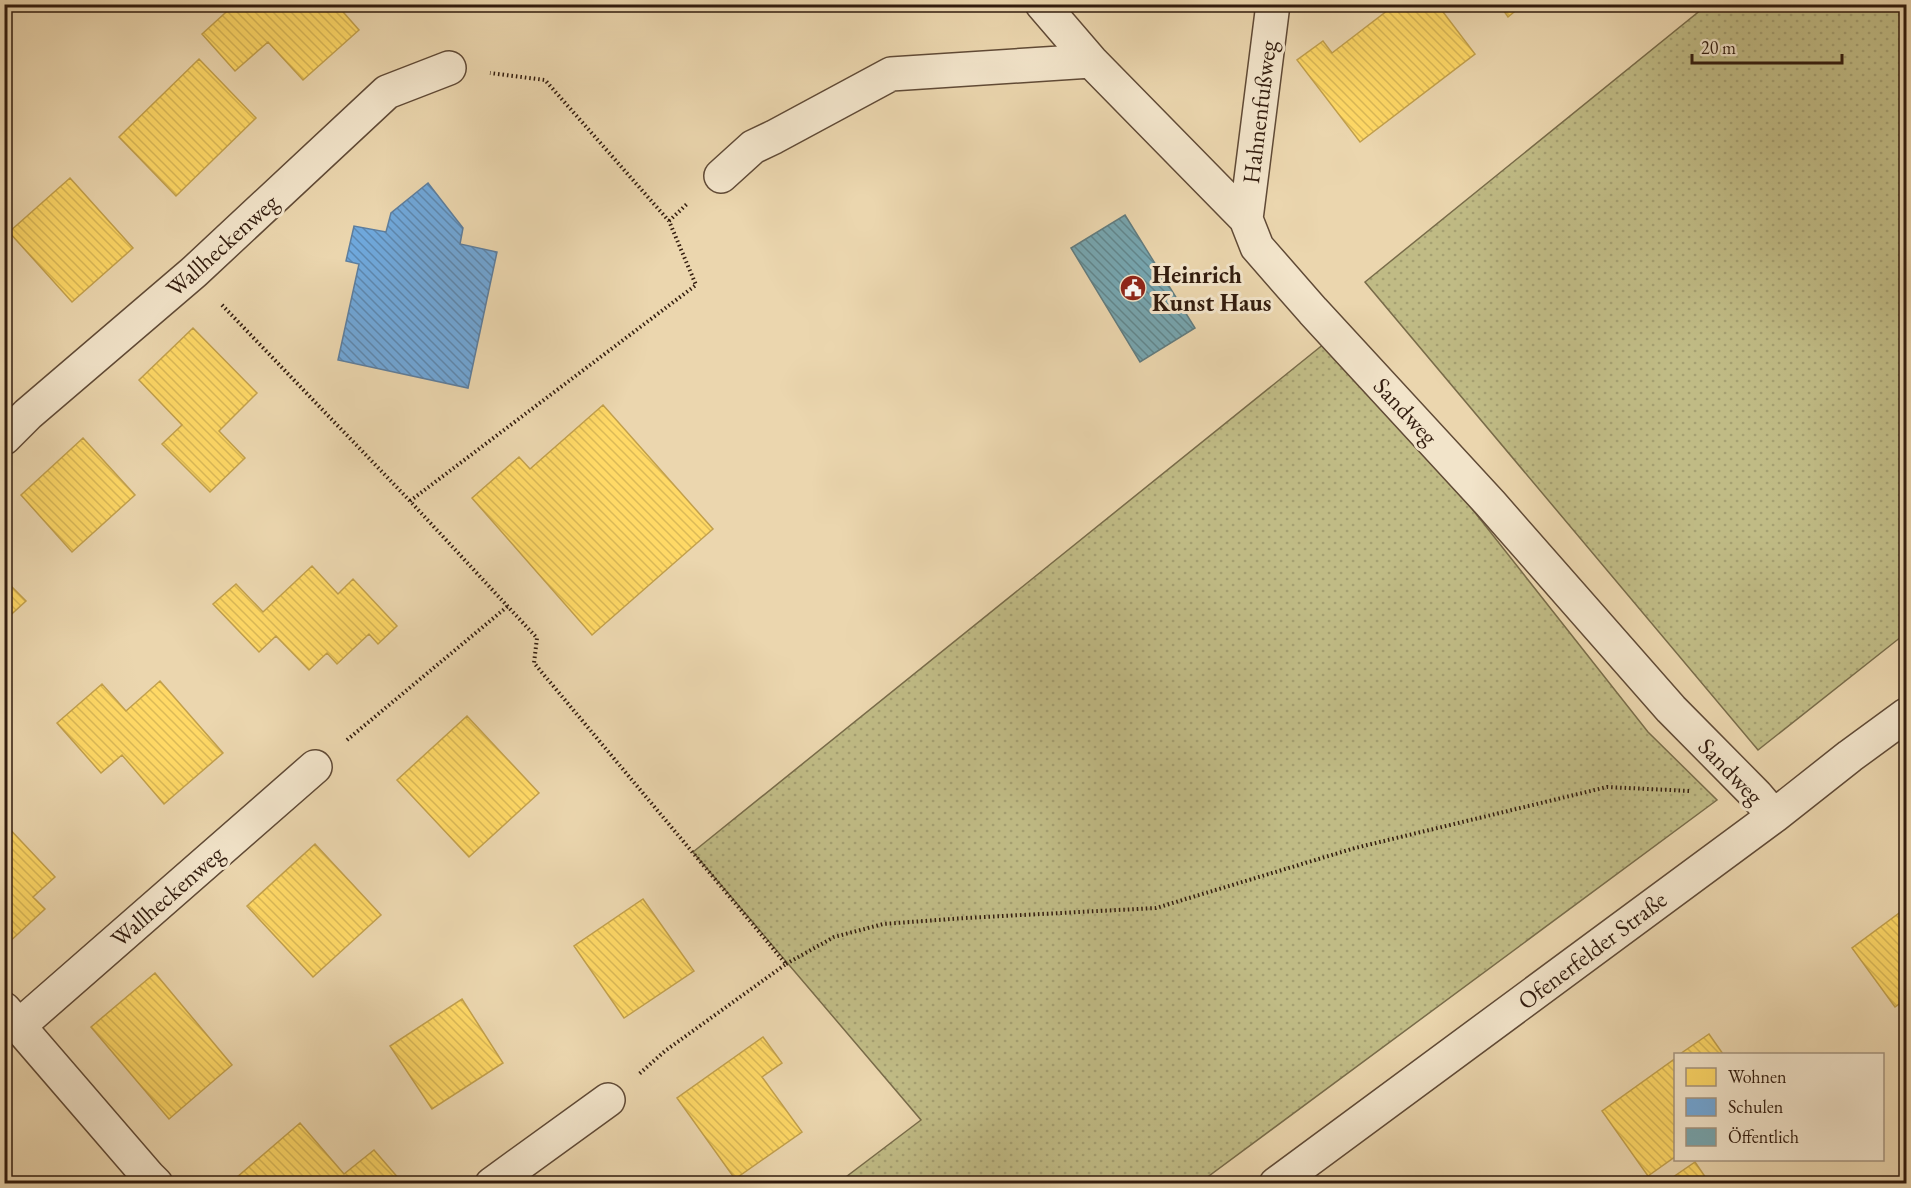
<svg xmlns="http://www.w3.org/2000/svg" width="1911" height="1188" font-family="'EB Garamond',serif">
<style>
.grass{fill:url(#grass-dots);stroke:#796c4a;stroke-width:1.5}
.homes{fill:url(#homes-back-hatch);stroke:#c2a04c;stroke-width:1.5}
.schools{fill:url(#schools-back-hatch);stroke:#5d7e9e;stroke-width:1.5}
.public{fill:url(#public-back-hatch);stroke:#627c7f;stroke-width:1.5}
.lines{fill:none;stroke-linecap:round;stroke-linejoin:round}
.minor-casing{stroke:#604a36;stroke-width:36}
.path{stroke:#321c0e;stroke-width:4;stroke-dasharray:1.5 3;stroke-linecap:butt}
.minor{stroke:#f2e4ca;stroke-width:33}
.labels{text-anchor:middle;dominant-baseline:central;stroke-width:6;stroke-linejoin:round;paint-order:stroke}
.street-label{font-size:24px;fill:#321c0e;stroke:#f2e4ca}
.poi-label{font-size:24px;font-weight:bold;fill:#321c0e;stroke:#f2e4ca;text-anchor:start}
</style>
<defs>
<pattern id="grass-dots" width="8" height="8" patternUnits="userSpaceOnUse" patternTransform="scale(1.5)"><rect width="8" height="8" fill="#c0bb85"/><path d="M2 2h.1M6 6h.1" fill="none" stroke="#a5a072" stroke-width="1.8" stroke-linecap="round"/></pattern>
<pattern id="homes-back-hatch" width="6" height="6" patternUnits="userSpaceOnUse" patternTransform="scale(1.5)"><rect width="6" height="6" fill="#ffd966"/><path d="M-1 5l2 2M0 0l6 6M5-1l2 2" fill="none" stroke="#dbba57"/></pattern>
<pattern id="schools-back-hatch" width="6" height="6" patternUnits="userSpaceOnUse" patternTransform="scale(1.5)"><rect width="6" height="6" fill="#6fa8dc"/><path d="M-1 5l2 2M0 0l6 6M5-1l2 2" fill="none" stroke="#5c88b1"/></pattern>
<pattern id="public-back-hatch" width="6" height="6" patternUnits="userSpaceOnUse" patternTransform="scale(1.5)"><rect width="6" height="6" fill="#76a5af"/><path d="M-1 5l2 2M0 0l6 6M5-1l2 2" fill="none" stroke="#61868d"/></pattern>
</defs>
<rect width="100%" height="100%" fill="#ebd6ae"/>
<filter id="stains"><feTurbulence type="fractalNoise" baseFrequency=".00333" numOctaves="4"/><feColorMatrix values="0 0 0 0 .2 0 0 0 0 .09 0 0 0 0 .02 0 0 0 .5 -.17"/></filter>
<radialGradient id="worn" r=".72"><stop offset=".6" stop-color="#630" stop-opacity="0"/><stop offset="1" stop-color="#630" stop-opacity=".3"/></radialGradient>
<!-- grass -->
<path class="grass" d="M1707 5H1906V633L1758 750 1365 282Z
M1335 335 1648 732 1717 800 1198 1184 838 1183 921 1120 693 852Z"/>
<!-- homes -->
<path class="homes" d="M235 4H336L359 30 303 80 268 42 235 71 202 34Z
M1396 4H1437L1475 54 1360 142 1297 60 1323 41 1332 53Z
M1499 4H1524L1508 17Z
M199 59 256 118 176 196 119 137Z
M70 178 133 248 72 302 9 232Z
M193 328 257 393 219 431 245 458 210 492 162 444 182 425 139 380Z
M603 405 713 529 592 635 472 498 519 457 530 469Z
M83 438 135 495 72 552 21 495Z
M312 566 338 594 353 579 397 626 378 644 369 634 337 664 327 653 309 670 276 636 259 652 213 604 236 584 263 612Z
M4 579 26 601 4 621Z
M160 681 223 753 164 804 122 755 101 773 57 723 102 684 126 711Z
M467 716 539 793 469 857 397 780Z
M4 823 55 877 33 897 45 909 6 945 4 943Z
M315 844 381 915 313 977 247 906Z
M643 899 694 971 624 1018 574 946Z
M1906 908V999L1895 1007 1852 948Z
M155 973 232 1065 169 1119 91 1027Z
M462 999 503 1063 432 1109 390 1046Z
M1709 1034 1723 1054H1680Z
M763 1037 782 1063 762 1077 802 1132 735 1179 677 1098Z
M1676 1058V1156L1648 1176 1602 1111Z
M300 1123 344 1174 374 1150 400 1180 396 1184H229Z
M1695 1162 1710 1184H1663Z"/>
<!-- schools -->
<path class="schools" d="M428 183 463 228 460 244 497 252 468 388 338 360 359 264 346 261 354 226 386 232 391 213Z"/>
<!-- public -->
<path class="public" d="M1125 215 1195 328 1140 362 1071 248Z"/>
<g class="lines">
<defs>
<path id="minor" d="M1042 4 1091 61 1246 219 1257 247 1313 311 1490 503 1671 709 1756 795 1774 816
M721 176 753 147 774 137 891 74 1091 61
M1246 219 1273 4
M4 438 28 414 194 272 387 92 449 68
M4 1009 149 1177 156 1184
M20 1025 315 767
M492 1184 608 1100
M1276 1184 1774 816 1850 756 1906 715"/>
</defs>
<!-- minor casing -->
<use href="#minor" class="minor-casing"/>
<!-- path -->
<path class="path" d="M669 221 688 203
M222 305 410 501 537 638 534 663 786 964 665 1051 639 1074
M410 501 696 285 669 221 545 80 490 73
M347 740 508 606
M786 964 834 937 883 924 965 918 1156 908 1355 848 1607 787 1690 791"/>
<!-- minor -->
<use href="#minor" class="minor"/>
</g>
<!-- icons -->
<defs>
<symbol id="civic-disc" viewBox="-11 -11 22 22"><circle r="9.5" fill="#8f2418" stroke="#f2e4ca"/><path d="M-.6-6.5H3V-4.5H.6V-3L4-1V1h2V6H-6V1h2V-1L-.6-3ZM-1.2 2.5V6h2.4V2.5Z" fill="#fff"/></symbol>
</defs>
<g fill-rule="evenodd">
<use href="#civic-disc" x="1118" y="273" width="30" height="30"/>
</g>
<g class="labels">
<!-- street labels -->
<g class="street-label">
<text transform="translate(1259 112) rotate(-83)">Hahnenfußweg</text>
<text transform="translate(222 245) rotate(-42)">Wallheckenweg</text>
<text transform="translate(1406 411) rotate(47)">Sandweg</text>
<text transform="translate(1731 771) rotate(46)">Sandweg</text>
<text transform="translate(167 896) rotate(-41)">Wallheckenweg</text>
<text transform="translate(1592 950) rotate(-37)">Ofenerfelder Straße</text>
</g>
<!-- poi labels -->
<g class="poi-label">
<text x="1152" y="274">Heinrich<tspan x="1152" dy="28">Kunst Haus</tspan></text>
</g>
</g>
<!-- margin -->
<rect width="1911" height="1188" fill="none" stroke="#ebd6ae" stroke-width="24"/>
<rect x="6" y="6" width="1899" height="1176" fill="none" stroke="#321c0e" stroke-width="3"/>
<rect x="12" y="12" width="1887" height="1164" fill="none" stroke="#321c0e" stroke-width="1.5"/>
<!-- legend -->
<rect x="1674" y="1053" width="210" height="108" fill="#f2e4ca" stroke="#a5947f" stroke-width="1.5"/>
<rect x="1686" y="1068" width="30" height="18" fill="#ffd966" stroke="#a5947f" stroke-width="1.5"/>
<text x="1728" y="1083" font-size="18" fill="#321c0e">Wohnen</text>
<rect x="1686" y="1098" width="30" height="18" fill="#6fa8dc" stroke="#a5947f" stroke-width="1.5"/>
<text x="1728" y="1113" font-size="18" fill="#321c0e">Schulen</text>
<rect x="1686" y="1128" width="30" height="18" fill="#76a5af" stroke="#a5947f" stroke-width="1.5"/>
<text x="1728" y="1143" font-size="18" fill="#321c0e">Öffentlich</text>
<!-- scale -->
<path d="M1692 54v9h150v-9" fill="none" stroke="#321c0e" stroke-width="3"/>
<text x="1701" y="54" font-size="18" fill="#321c0e" stroke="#f2e4ca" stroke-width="4.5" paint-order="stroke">20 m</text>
<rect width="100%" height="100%" filter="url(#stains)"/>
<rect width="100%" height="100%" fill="url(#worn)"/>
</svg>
